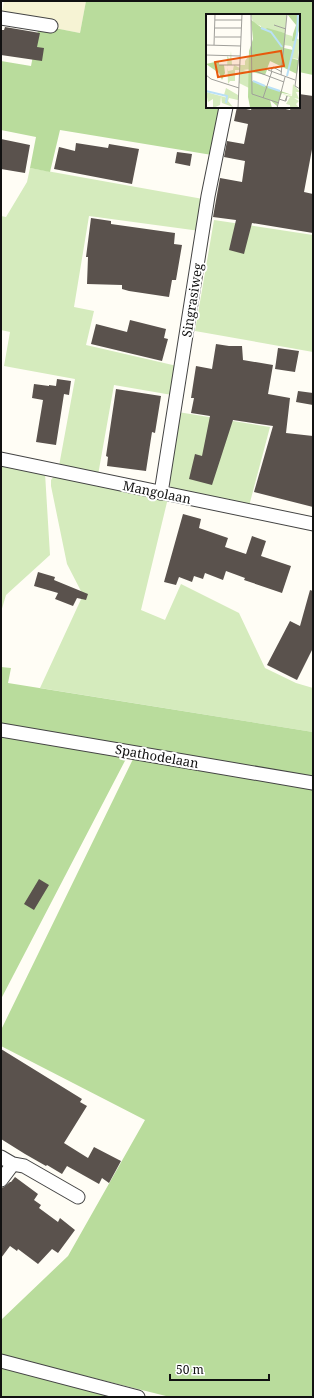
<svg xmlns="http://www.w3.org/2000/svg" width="314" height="1398" font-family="'Noto Serif',serif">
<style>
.farmland{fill:#f6f3d4}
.green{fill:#d5ebbd}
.forest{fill:#b9dc9c}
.building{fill:#5a524d}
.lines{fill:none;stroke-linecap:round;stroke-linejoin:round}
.minor-casing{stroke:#444;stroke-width:15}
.minor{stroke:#fff;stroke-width:13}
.labels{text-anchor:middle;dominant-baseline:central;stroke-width:4;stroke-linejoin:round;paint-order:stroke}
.street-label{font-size:13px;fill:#111;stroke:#fff}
.inset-river{fill:none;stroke:#b9e0f7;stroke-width:2}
.inset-road{fill:none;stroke:#a09f9a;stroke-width:1}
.view{fill:#e8590c;fill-opacity:0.15;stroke:#e8590c;stroke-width:2}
.inset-edge{fill:none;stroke:#111;stroke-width:2}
</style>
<rect width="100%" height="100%" fill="#fffdf5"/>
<!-- farmland -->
<path class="farmland" d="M4 1H86L80 33 1 18Z"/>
<!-- green -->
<path class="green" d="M30 168 203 199 200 231 89 216 74 307 94 311 86 345 177 366 172 395 114 385 98 475 59 466 75 379 4 366 10 332 1 330V216L6 217 27 182Z
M214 220 313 235V352L195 331Z
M178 412 270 427 249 506 176 491 170 486 168 477Z
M1 464 45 473 50 555 6 595 1 612Z
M54 476 168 498 141 610 165 620 181 584 239 613 265 668 296 683 313 688V732L40 688 83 595 67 564 51 486V480Z"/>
<!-- forest -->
<path class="forest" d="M86 1H313V75L299 72V15H207V107H223L212 155 60 130 50 172 30 168 36 137 1 130V61L31 66 39 25 80 33Z
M1 667 11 668 8 683 313 732V778L1 726Z
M1 736 128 755 1 999Z
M134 757 313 787V1397H170L1 1355V1320L68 1256 145 1120 1 1046V1030Z
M1 1368 111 1397H1Z"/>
<!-- building -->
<path class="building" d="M5 27 40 33 37 47 44 48 42 61 1 55V30H4Z
M299 94 313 96V144L304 192 313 194V233L252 223 244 254 229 250 236 220 213 217 220 178 242 182 245 161 224 157 227 141 244 144 248 124 234 121 237 107 251 110 252 107H277L290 110 291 107H299Z
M1 139 30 145 25 173 1 169Z
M76 143 108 148 109 144 139 149 132 184 54 169 59 147 75 151Z
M177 152 192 154 190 166 175 163Z
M91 218 111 221V224L175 233 174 244 182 245 176 280H172L169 297 129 291 122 289V285L87 284 88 257H86Z
M130 320 166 329 164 338 168 339 162 361 91 344 96 324 127 332Z
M216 344 229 346H242L243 360 273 365 268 394 290 398 286 433 313 436V507L254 492 273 426 233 420 212 485 189 479 195 454 202 456 210 416 191 413 194 398H191L196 366 212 369Z
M278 348 299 351 295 372 275 369Z
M57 379 71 381 69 395 64 394 56 445 36 442 43 400 32 398 34 384 49 386V385L56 386Z
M116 389 161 396 155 433 152 432 146 471 107 466 108 457 106 456Z
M298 391 313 393V405L296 402Z
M183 514 201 519 199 528 228 538 225 547 246 554 252 536 266 541 261 556 291 566 282 593 244 580 245 578 226 571 223 580 205 573 203 579 194 576 192 582 179 577 176 585 164 582Z
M38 572 55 577 54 580 88 594 86 600 77 598 73 606 55 599 58 593 34 586Z
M310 590 313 591V648L297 680 267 665 290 621 300 626Z
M39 879 49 885 34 910 24 904Z
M1 1049 82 1099 80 1102 87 1106 64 1143 88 1158 94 1147 121 1161 109 1183 102 1178 99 1184 67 1166 62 1174 47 1165 46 1166 25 1154 1 1139Z
M15 1177 38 1194 34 1200 41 1205 39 1208 58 1222 60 1218 75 1230 58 1253 52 1249 38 1264 18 1249 17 1251 10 1246 1 1258V1188L4 1187 10 1182H11Z"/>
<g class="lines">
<defs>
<path id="minor" d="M1 18 51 26
M1 459 313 524
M161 493 208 196 226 107
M1 730 313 783
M1 1157 13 1164 1 1180
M13 1164 24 1166 78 1197
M1 1361 138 1397"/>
</defs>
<!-- minor casing -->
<use href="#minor" class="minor-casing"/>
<!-- minor -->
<use href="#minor" class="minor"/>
</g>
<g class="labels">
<!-- street labels -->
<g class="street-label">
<text transform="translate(192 300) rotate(-81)">Singrasiweg</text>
<text transform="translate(157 492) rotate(12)">Mangolaan</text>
<text transform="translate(157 756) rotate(10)">Spathodelaan</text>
</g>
</g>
<!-- overview -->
<g transform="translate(206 14)">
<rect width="94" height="94" fill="#fffdf5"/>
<path d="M45 0H81L79 19 55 14V12L47 9ZM79 20 86 22 87 26 89 27 90 24 94 26 92 45 85 44 87 35 85 32 78 31ZM25 37 26 51H21L22 57 27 56 28 51 34 54V51H39V47L44 40V55L37 56 43 58V74L33 69 34 56H29V67H24L22 70 21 42 24 45ZM87 70 94 78H90L93 85 88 84 93 87 90 90 93 94H84V91L80 90 84 83 76 80 86 82ZM20 74 32 81V86L23 84 22 87 27 93 16 89 15 82 14 91 7 94V85L2 88 0 78 22 84 18 81Z" fill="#d5ebbd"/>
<path d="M81 0H92L91 6 94 0V14L89 27H86L87 20 90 11ZM45 6 59 16 61 14 79 19 78 34 87 36 85 44 92 46 94 39 91 60 64 47 61 55 57 54 61 56 59 61 46 58V67L86 81 76 79 71 92 64 86 66 94 44 93 42 83 43 37 47 25ZM13 47V51H18L19 59 16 66 13 59 0 50Z" fill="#b9dc9c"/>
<path class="inset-river" d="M55 14 65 18 76 33M81 62 91 20 92 0M47 67 59 72M62 73 74 77M0 77 21 82 20 89"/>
<path class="inset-road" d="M45 0 46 80 73 89M9 6H36M68 11 80 15M9 14H35M9 23H35M0 31 35 32M8 31 9 0M94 35 89 72 94 75M0 41 34 42M13 51H34M62 56 89 66M49 57 78 68M65 57 67 53 76 58M0 61 5 65 33 74M75 61 81 0M57 84 66 57M73 85 79 87 81 82 80 87H79M32 94 36 0M71 94 79 63"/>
<path class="view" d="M75 37 78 52 12 63 9 48Z"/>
<rect width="94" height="94" class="inset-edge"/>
</g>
<!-- border -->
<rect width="314" height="1398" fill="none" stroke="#111111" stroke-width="4"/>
<!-- scale -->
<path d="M170 1374v6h99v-6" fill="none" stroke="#111111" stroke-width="2"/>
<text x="176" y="1374" font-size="12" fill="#111111" stroke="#ffffff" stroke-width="3" paint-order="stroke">50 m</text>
</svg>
